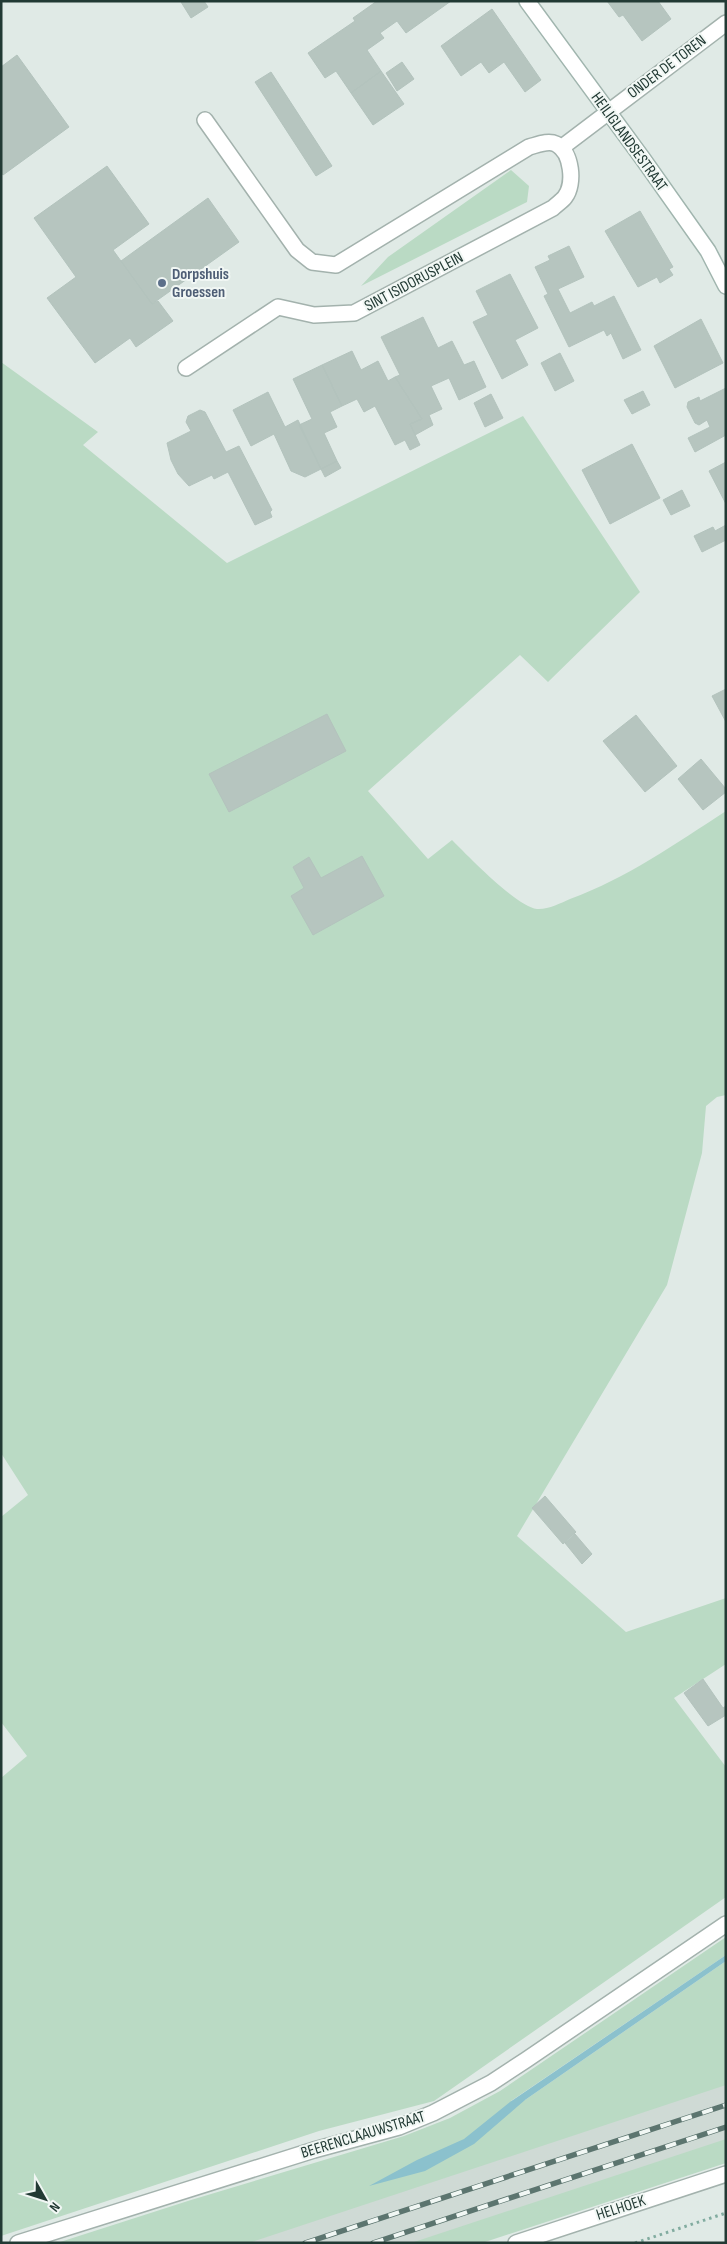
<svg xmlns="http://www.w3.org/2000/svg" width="727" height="2244" font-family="'Sofia Sans Condensed',sans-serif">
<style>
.built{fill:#cfdad5}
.green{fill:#badac4}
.water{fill:#8bc1cd}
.building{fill:#b6c5bf;stroke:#b3c3bd}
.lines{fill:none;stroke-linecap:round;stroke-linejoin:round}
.street-casing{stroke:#a3b2ad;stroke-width:18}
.secondary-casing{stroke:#a0b5ae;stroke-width:18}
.path{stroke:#82aca0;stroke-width:3;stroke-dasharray:2.5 4;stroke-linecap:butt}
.street{stroke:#fff;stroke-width:15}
.secondary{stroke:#fff;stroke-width:15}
.rail-casing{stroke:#5c756f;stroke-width:5.5}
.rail{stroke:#f1f7f4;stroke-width:4;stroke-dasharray:11;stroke-linecap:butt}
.service-dot{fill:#5c6f8a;stroke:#f1f7f4;stroke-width:2}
.labels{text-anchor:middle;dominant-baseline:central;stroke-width:4;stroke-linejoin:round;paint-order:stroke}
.street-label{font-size:16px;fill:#223a34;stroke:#f1f7f4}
.service-label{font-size:16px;font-weight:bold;fill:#4e5e75;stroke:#f1f7f4;text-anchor:start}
</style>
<rect width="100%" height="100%" fill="#e0eae6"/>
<!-- built -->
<path class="built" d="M726 2043V2158L469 2243H157Z"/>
<!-- green -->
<path class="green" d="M511 170 529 186 527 202 361 286 388 257Z
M1 362 98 432 83 445 227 563 523 416 640 592 548 682 520 655 368 791 428 859 452 840C468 856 516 906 537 909 547 910 561 903 570 899 627 878 675 844 726 811V1095L717 1097 706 1106 702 1153 667 1285 517 1536 626 1632 726 1598V1664L674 1698 726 1767V1897L434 2101 319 2131 1 2236V1778L27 1756 1 1722V1517L28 1495 1 1453Z
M726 1937V1955L511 2101 525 2100 726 1961V2085L249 2243H57L191 2200 404 2136 450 2118 500 2091Z
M726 2139V2163L482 2243H411Z"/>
<!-- water -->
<path class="water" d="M726 1955V1961L525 2100 474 2144 425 2171 369 2186 417 2160 464 2139 510 2102Z"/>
<!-- building -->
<path class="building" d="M204 1 208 7 191 18 181 2Z
M377 1H451L406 33 397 21 380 33 384 38 367 50 381 71 351 93 336 71 325 78 308 53 355 21 353 18Z
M607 1H658L671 19 642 41 623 15 619 17Z
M492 9 541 80 525 92 504 62 489 73 481 62 461 76 441 46Z
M17 55 69 127 3 175 1 172V67Z
M402 62 414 79 397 91 386 73Z
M381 71 404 104 373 125 351 93Z
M271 72 332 166 316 176 255 82Z
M107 166 149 224 113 250 152 304 158 301 173 321 136 347 130 338 95 363 47 298 76 277 34 218Z
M208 198 239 242 152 304 121 261Z
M640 211 673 267 669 269 673 275 660 283 657 277 638 287 605 231Z
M569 246 584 277 558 289 570 313 592 302 594 306 614 296 641 350 623 359 611 333 607 336 604 330 569 347 544 296 548 294 535 267 550 260 548 256Z
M510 274 538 328 515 340 528 365 502 379 473 322 488 315 476 291Z
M423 317 438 348 452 341 464 365 474 361 486 387 459 400 449 378 431 386 442 409 429 415 433 425 415 435 410 424 422 419 395 377 400 375 381 337Z
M701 319 723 363 675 388 654 346Z
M352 351 361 370 378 361 388 381 395 377 422 419 410 424 420 445 410 450 405 440 395 445 375 406 364 412 357 399 342 406 322 365Z
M560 353 574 381 555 391 541 363Z
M322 365 342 406 330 412 337 427 324 433 337 461 321 469 299 425 312 419 293 379Z
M726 388V435L695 452 688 438 710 427 707 420 699 425 695 423 687 407 688 402 699 397 700 401Z
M643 391 650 405 632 414 624 400Z
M268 392 285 427 298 420 321 469 305 477 291 471 274 434 251 446 233 410Z
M491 394 503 418 485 427 474 403Z
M200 410 205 412 226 452 239 446 272 510 270 512 272 517 255 525 228 472 214 479 212 475 189 486 178 474 171 460 167 443 191 431 186 422 188 416Z
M632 444 660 498 610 524 582 470Z
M337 461 341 468 325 477 321 469Z
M726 462V504L709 471Z
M682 490 690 506 671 515 663 500Z
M726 525V540L702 552 694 536 713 527 715 531Z
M726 689V722L712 696Z
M327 714 346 751 229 812 209 774Z
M636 715 677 766 645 792 603 741Z
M701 759 726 789V792L703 810 678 779Z
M362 856 384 896 313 935 291 896 304 888 293 867 309 857 321 878Z
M545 1496 576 1532 563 1544 532 1508Z
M575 1534 592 1554 582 1564 565 1543Z
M703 1679 723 1708 726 1706V1715L708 1726 684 1693Z"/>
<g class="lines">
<defs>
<path id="street" d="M561 148 726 23
M186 368 278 307 314 315 354 313 553 208C557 204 562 201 565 197 575 184 572 152 556 144 548 140 537 145 529 147L336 265 312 262 297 250 205 120
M18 2243 314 2150 399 2127 433 2113 491 2083 526 2060 726 1924
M516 2243 726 2174"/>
<path id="secondary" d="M527 1 643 159 708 251 726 286"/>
</defs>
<!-- street casing -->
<use href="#street" class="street-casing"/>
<!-- secondary casing -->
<use href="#secondary" class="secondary-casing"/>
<!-- path -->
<path class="path" d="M635 2243 726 2213"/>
<!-- street -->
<use href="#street" class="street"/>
<!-- secondary -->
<use href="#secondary" class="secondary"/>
<defs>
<path id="rail" d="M305 2243 726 2105
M373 2243 726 2127"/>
</defs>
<!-- rail casing -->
<use href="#rail" class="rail-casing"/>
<!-- rail -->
<use href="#rail" class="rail"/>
</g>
<!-- markers -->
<circle class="service-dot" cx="162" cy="283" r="5"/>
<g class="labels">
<!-- street labels -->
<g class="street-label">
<text transform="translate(667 67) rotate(-37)">ONDER DE TOREN</text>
<text transform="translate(629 142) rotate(54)">HEILIGLANDSESTRAAT</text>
<text transform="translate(414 282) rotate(-28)">SINT ISIDORUSPLEIN</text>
<text transform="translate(363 2135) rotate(-17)">BEERENCLAAUWSTRAAT</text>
<text transform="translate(621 2208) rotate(-18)">HELHOEK</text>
</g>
<!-- service labels -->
<g class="service-label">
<text x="172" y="274">Dorpshuis<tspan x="172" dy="18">Groessen</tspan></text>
</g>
</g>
<!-- border -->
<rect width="727" height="2244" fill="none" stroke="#223a34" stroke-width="5"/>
<!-- north arrow -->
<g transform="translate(45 2199) rotate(129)" stroke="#f1f7f4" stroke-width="4" paint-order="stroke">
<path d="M0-4L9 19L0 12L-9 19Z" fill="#223a34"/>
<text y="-8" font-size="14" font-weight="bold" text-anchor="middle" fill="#223a34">N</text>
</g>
</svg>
